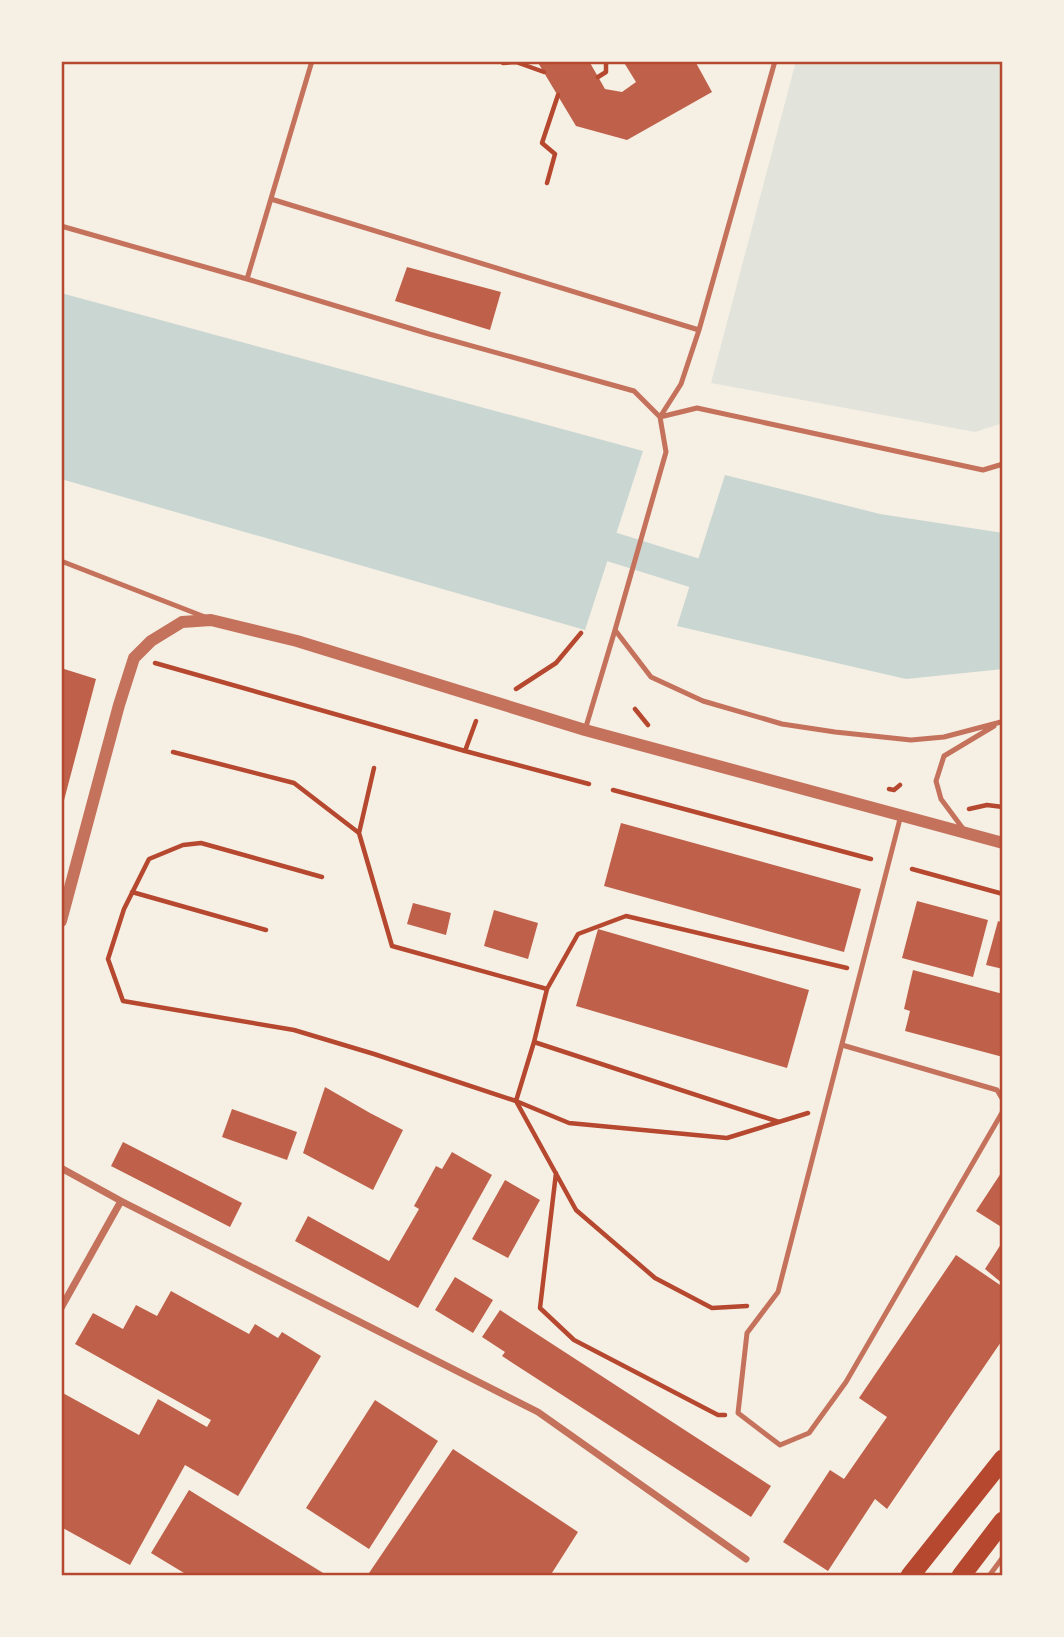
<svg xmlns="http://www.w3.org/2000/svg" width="1064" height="1637" font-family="'Alegreya Sans',sans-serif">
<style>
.green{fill:#e2e4dc}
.water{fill:#c9d6d2}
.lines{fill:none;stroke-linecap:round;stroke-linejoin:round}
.canal{stroke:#c9d6d2;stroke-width:30}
.building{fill:#bf614a}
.path{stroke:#b5482f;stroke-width:4.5}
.service{stroke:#c5725c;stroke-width:5}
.minor{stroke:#c5725c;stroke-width:7}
.tertiary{stroke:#c5725c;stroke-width:12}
.trunk{stroke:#b5482f;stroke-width:19}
.neatline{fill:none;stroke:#b5482f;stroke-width:2.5}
</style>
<rect width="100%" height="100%" fill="#f6efe4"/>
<!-- green -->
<path class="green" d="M796 61H1003V423L975 432 711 383Z"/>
<!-- water -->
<path class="water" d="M61 293 643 451 585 630 61 479Z
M725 475 880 514 1003 533V669L906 679 677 626Z"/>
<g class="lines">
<!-- canal -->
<path class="canal" d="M574 535 733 585"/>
</g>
<!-- building -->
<path class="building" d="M537 61H589L605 89 622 92 636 82 623 61H695L712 92 627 140 576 126Z
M407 267 501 292 490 330 395 301Z
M61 668 96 679 62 808H61Z
M621 823 861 889 844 952 604 886Z
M917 901 988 920 973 977 902 958Z
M413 903 451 913 446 935 407 924Z
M494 910 538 923 528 959 484 946Z
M998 921 1003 923V969L986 965Z
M598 929 809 990 787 1068 576 1006Z
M913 970 1003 994V1057L905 1031 910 1011 904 1009Z
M325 1087 370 1113 403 1130 373 1190 303 1153Z
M232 1109 297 1132 287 1160 222 1137Z
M123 1142 242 1203 230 1227 111 1166Z
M452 1152 492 1175 418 1308 295 1241 308 1216 389 1261 419 1209 414 1206 436 1166 442 1169Z
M1003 1170V1228L976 1211Z
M505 1180 540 1200 508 1258 472 1239Z
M1003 1241V1284L985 1269Z
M956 1255 1003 1287V1339L887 1509 875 1499 828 1571 783 1542 830 1470 844 1479 887 1417 859 1398Z
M455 1277 493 1300 473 1333 435 1310Z
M171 1291 249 1334 255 1324 278 1338 282 1332 321 1356 238 1496 185 1465 130 1565 61 1527V1392L139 1435 158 1399 207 1427 211 1420 75 1344 93 1313 123 1329 136 1305 157 1316Z
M500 1310 771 1486 751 1517 502 1356 505 1352 482 1337Z
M375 1400 438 1441 369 1549 306 1508Z
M453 1449 578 1532 550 1576H367Z
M189 1490 328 1576H189L151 1553Z"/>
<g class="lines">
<!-- path -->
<path class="path" d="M503 63 516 62 544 72
M598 77 606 72V61
M547 183 555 154 542 143 558 95
M155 663 465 751 589 784
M516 689 556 663 581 633
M635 709 648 725
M465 751 476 721
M173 752 294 783 359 833 392 946 547 989 578 934 626 916 847 968
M889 789 894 790 900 785
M613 790 871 859
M969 809 987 805 1003 807
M359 833 374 768
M912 869 1003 894
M322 877 201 843 183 845 149 859 124 909 108 959 123 1001 294 1030 374 1054 516 1101 569 1123 727 1138 808 1113
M132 892 266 930
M547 989 534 1042 516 1101 576 1210 655 1278 712 1308 747 1306
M534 1042 779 1122
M556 1173 540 1308 574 1340 718 1415H725"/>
<!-- service -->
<path class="service" d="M271 199 699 330
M61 226 247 279 429 334 634 391 660 417 697 408 983 470 1003 464
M247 279 312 61
M61 561 205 617
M615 630 651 677 703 701 782 724 835 732 911 740 944 737 1001 722
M585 730 615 630 666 452 660 417 681 384 699 330 775 61
M901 815 778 1292 747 1333 738 1413 780 1445 809 1433 846 1382 1003 1111
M964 830 941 799 936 781 944 756 994 726
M842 1045 997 1090 1003 1100
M989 1576 1003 1557"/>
<!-- minor -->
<path class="minor" d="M61 1168 121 1201 538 1412 746 1559
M61 1308 121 1201"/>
<!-- tertiary -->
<path class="tertiary" d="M61 921 119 705 134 658 151 641 182 622 211 620 297 641 585 730 1003 843"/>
<!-- trunk -->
<path class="trunk" d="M910 1576 1003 1459
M961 1576 1003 1521"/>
</g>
<!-- border -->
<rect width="1064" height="1637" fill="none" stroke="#f6efe4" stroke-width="126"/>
<rect x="63" y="63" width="938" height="1511" class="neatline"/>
</svg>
